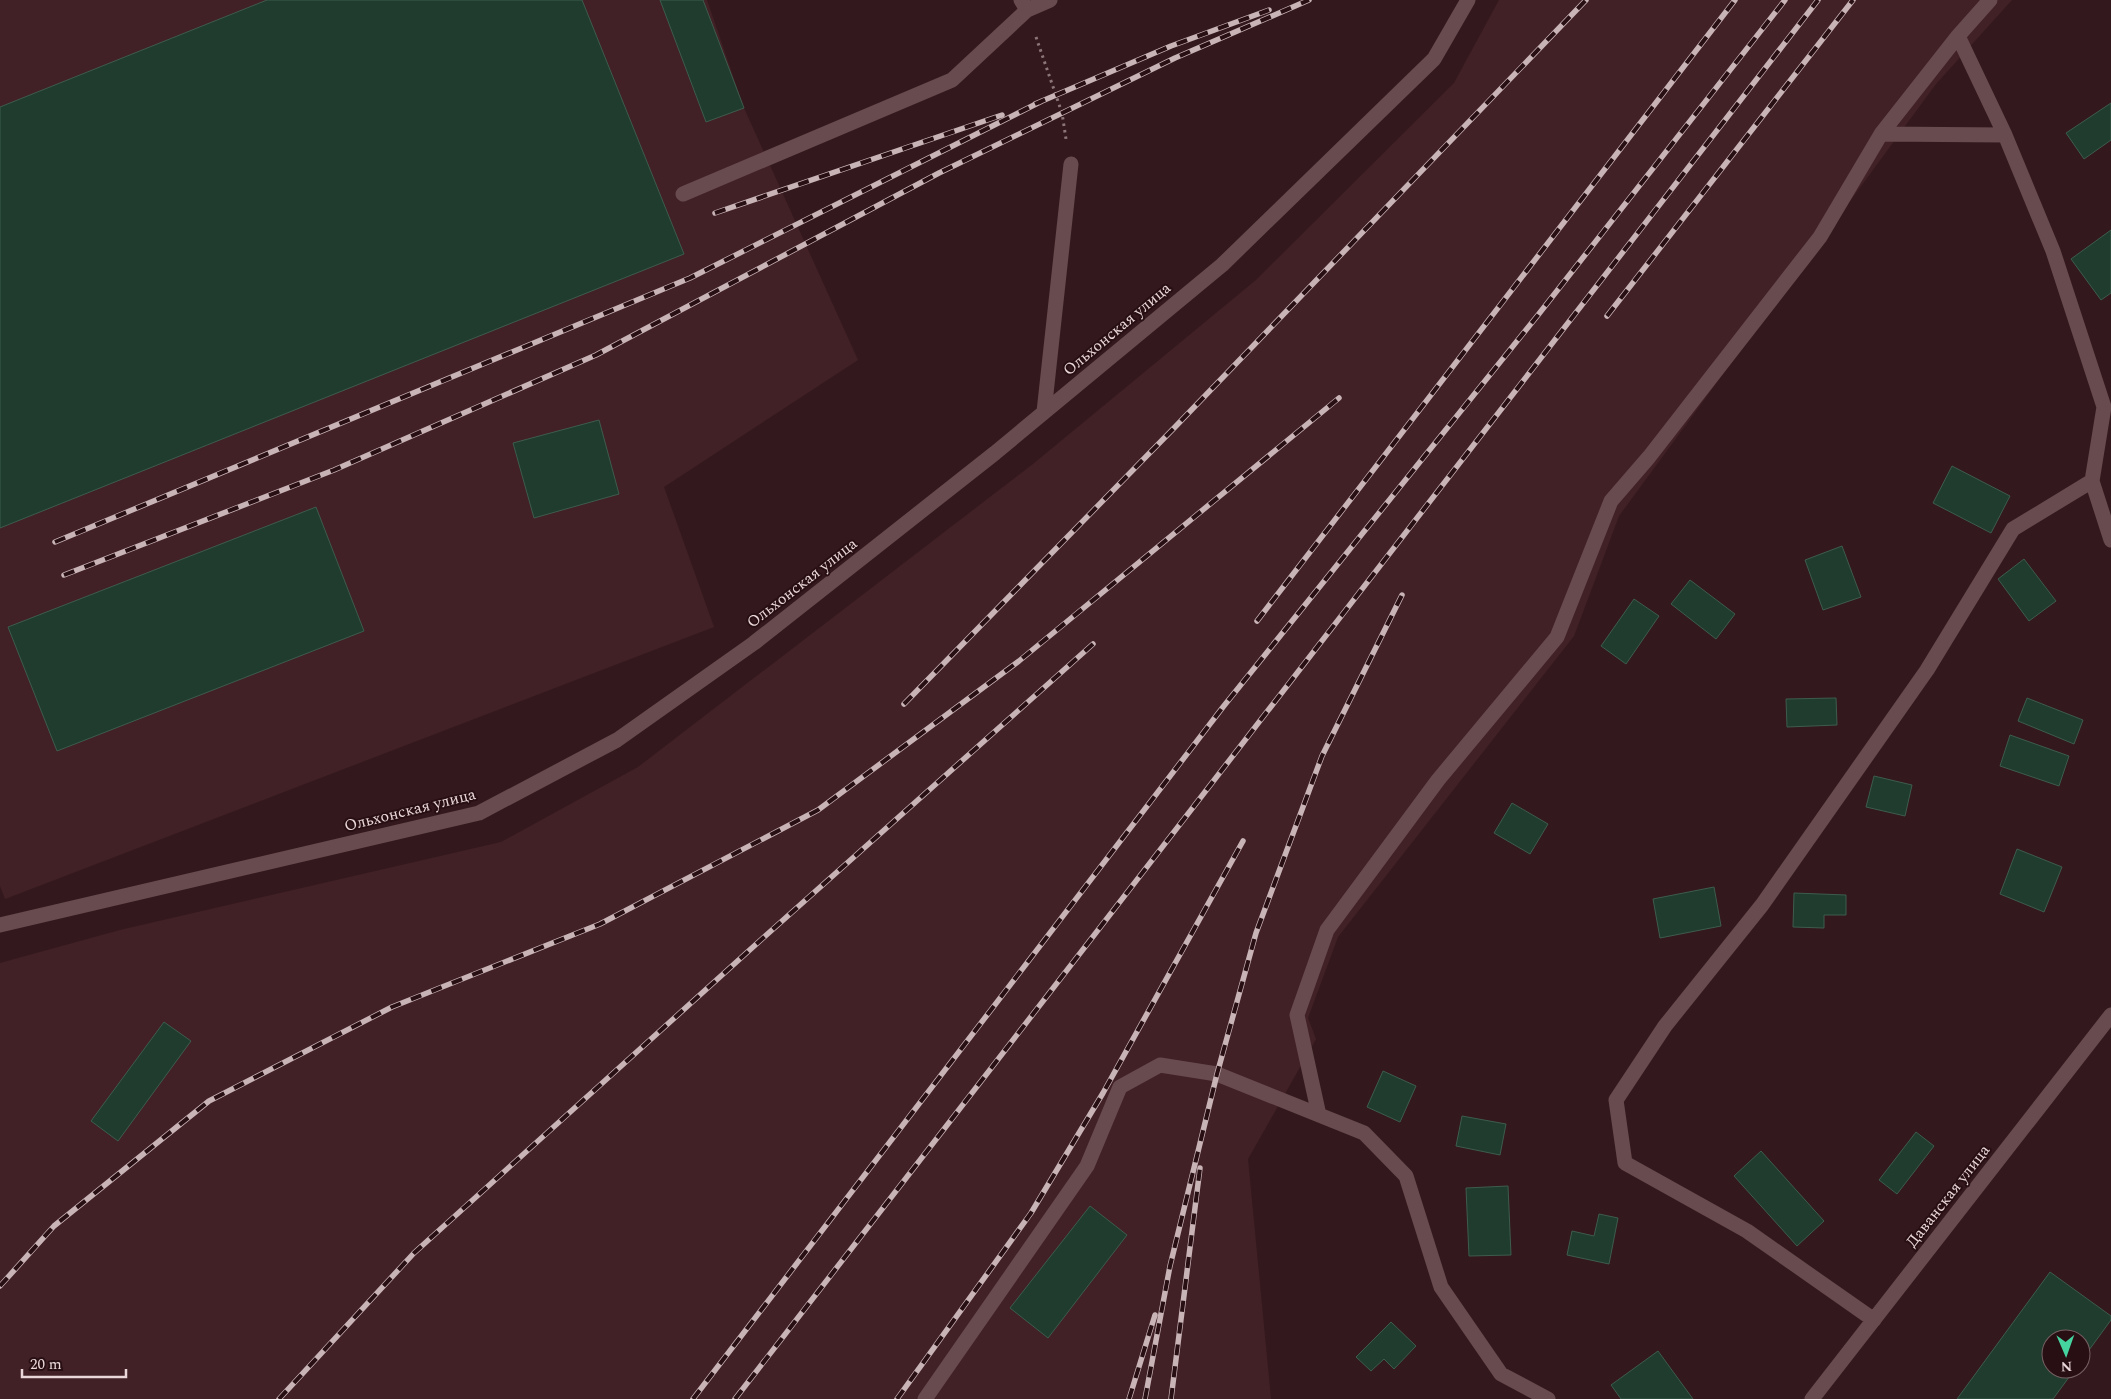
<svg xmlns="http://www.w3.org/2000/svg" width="2111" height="1399" font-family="Spectral,serif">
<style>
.built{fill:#412126}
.building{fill:#1f3c2f;stroke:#3e5c4e}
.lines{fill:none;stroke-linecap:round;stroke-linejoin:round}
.path{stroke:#8d7679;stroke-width:3;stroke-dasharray:2.5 4;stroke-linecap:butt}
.minor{stroke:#684b4f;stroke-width:15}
.rail-casing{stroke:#c8b3b6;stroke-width:5.5}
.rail{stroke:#280f14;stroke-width:4;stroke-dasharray:11;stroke-linecap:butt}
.labels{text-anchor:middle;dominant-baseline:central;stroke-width:4;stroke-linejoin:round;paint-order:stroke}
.street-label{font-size:16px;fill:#ead7d9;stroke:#280f14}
</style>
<rect width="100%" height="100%" fill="#33191d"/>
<!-- built -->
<path class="built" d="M0 0H707L744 108 858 360 664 487 714 627 5 899 0 886Z
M1499 0H2012L1936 84 1619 516 1574 636 1338 937 1308 1018 1316 1039 1248 1159 1271 1399H0V963L120 930 501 842 638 767 1033 464 1256 280 1454 83Z"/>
<!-- building -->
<path class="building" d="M267 0H582L684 254 0 528V107Z
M660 0H703L744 108 706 122Z
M2111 103V140L2084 159 2066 133Z
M2111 230V293L2101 300 2071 259Z
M599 420 619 494 534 518 513 443Z
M1952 466 2010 496 1991 533 1933 503Z
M316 507 364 631 57 751 8 627Z
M1842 546 1861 597 1823 610 1805 560Z
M2024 559 2056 601 2029 621 1998 579Z
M1690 580 1735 614 1716 639 1671 604Z
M1634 599 1659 616 1626 664 1601 646Z
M1836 698 1837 725 1787 727 1786 699Z
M2027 698 2083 720 2074 744 2018 721Z
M2010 735 2069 756 2059 786 2000 766Z
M1874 776 1912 785 1905 816 1866 807Z
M1512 803 1548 824 1530 854 1494 833Z
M2017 849 2062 867 2044 912 2000 894Z
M1714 887 1721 926 1660 938 1653 899Z
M1794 893 1846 895V915H1824V928L1793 927Z
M164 1022 191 1041 118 1141 91 1121Z
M1383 1071 1416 1086 1400 1122 1367 1107Z
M1462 1116 1506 1124 1500 1155 1456 1146Z
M1916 1132 1934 1146 1897 1194 1879 1180Z
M1761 1151 1824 1221 1797 1246 1734 1176Z
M1508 1186 1511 1255 1469 1256 1466 1188Z
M1090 1206 1127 1235 1048 1338 1010 1308Z
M1599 1214 1618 1218 1609 1264 1567 1255 1572 1231 1594 1236Z
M2050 1272 2111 1316V1320L2081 1361V1339H2051V1369H2075L2053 1399H1957Z
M1391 1322 1416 1346 1394 1369 1384 1359 1371 1371 1356 1357Z
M1658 1351 1693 1399H1621L1611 1385Z"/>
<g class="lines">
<!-- path -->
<path class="path" d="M1036 37 1062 113 1066 139"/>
<!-- minor -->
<path class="minor" d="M1027 10 1050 0
M1881 134 2005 135
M683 194 952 80 1027 10 1021 0
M1044 412 1071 164
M2092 481 2111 540
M0 925 479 813 617 740 754 643 995 453 1222 265 1434 59 1468 0
M1319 1115 1297 1015 1327 930 1438 780 1557 637 1611 501 1649 457 1820 237 1881 134 1958 36 1990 0
M1874 1320 1747 1231 1625 1163 1616 1100 1665 1026 1762 905 1927 670 2013 529 2092 481 2104 407 2053 251 2005 135 1958 36
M925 1399 1087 1166 1120 1087 1160 1065 1217 1074 1364 1133 1406 1176 1441 1287 1501 1374 1548 1399
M1812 1399 2111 1015"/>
<defs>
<path id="rail" d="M1035 104 1171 46 1269 10
M715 213 1002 115
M1607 316 1853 0
M55 542 690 278 1042 101
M64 575 334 470 596 355 939 173 1175 58 1309 0
M1257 621 1735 0
M904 704 1176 426 1586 0
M0 1286 54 1226 209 1101 392 1007 600 924 818 810 1019 661 1339 398
M279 1399 414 1253 763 938 1093 644
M693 1399 1223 707 1538 315 1785 0
M735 1399 1818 0
M897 1399 1031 1213 1103 1093 1243 841
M1129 1399 1155 1315
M1145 1399 1170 1266 1217 1074 1256 933 1322 756 1402 595
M1171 1399 1200 1168"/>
</defs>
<!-- rail casing -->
<use href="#rail" class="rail-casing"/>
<!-- rail -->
<use href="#rail" class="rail"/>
</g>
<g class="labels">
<!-- street labels -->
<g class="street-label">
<text transform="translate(1117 329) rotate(-40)">Ольхонская улица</text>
<text transform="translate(802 583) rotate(-38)">Ольхонская улица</text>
<text transform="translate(410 810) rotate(-14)">Ольхонская улица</text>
<text transform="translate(1948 1196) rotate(-52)">Даванская улица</text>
</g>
</g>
<!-- north arrow -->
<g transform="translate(2066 1354) rotate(178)"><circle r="24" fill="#280f14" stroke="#765f63"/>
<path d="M0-4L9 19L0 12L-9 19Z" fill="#45d49f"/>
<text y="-8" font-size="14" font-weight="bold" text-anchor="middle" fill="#ead7d9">N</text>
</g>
<!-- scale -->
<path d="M22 1369v8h104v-8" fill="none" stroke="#ead7d9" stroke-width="2.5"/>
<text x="30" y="1369" font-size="15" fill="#ead7d9" stroke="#280f14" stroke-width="4" paint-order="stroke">20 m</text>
</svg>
